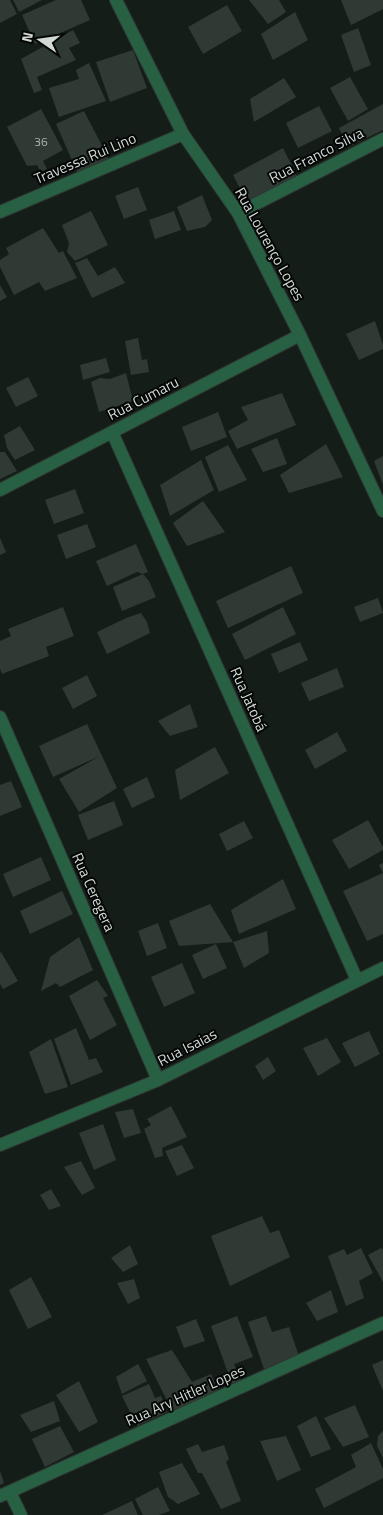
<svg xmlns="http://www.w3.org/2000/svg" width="383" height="1515" font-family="'Titillium Web',sans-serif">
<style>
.building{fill:#303a34}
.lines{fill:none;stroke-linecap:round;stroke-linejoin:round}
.street-casing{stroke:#2f3732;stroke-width:14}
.street{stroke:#286043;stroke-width:12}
.labels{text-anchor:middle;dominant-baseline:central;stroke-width:4;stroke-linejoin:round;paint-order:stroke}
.number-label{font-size:12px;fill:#aab1ad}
.street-label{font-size:15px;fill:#d3d9d5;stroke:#040705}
</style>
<rect width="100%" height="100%" fill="#141d18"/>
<!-- building -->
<path class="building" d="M0 0H10L17 14 0 23Z
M13 0H42L19 12Z
M56 0H81L90 20 35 44 22 15Z
M249 0H279L286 12 268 24Z
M341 0H383V9L351 25Z
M227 5 242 31 203 54 188 27Z
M295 12 308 40 273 60 261 34Z
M358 28 371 65 354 72 341 35Z
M73 30 80 43 69 48 76 60 37 77 42 90 34 93 21 59Z
M133 50 147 88 110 102 96 62Z
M89 63 106 101 59 117 49 88 79 79 76 70Z
M350 77 368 109 348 121 330 88Z
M284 78 296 97 254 122 250 99Z
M383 104V130L348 147 339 128Z
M319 106 332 131 298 148 286 123Z
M41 109 63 150 43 161 47 169 41 172 37 165 27 166 7 127Z
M84 111 110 161 78 174 56 124Z
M283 148 297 176 247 202 233 175Z
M138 187 147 210 124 219 115 196Z
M202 195 212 220 205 227 187 231 177 207Z
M91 211 108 245 75 261 67 252 69 243 62 225Z
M174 211 181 230 155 239 149 220Z
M43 228 59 253 63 251 77 278 45 291 39 282 14 295 0 267V260L9 254 6 248Z
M87 258 98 276 115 267 125 283 92 298 75 263Z
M0 285 7 297 0 301Z
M375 321 383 345V349L359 360 346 334Z
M138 338 142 360 147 359 149 372 131 375 125 341Z
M106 358 110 372 83 380 80 365Z
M126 373 133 401 99 412 91 382 100 378 110 379Z
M28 377 38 396 16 407 6 388Z
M282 393 296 425 237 449 228 431 248 420 241 407Z
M218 412 227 437 191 451 182 427Z
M20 426 35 450 15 460 7 448 4 435Z
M277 438 287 464 263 472 251 449Z
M326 444 343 477 289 493 280 475Z
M228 445 247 480 219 492 205 457Z
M0 452H5L17 471 0 479Z
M383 456V485L374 461Z
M201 460 214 490 170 516 160 485Z
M75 489 84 513 54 524 45 500Z
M203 501 225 532 187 546 173 523Z
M87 524 96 547 66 559 57 535Z
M0 538 6 552 0 555Z
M136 544 148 572 143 574 137 572 107 586 96 561Z
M291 566 303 593 228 628 216 601Z
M143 574 149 581 156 597 122 611 113 587Z
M378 598 383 613 360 622 354 607Z
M63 607 74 636 46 647 49 656 2 674 0 669V641L11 636 8 629Z
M283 607 296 634 245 660 232 634Z
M141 613 147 622 150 633 107 654 97 632 126 618Z
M300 642 308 660 279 673 271 654Z
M337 668 344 687 309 701 301 683Z
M87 675 97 696 73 709 62 688Z
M190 704 198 727 170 736 158 721Z
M87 724 117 788 79 812 59 779 100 756 53 777 39 746Z
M337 732 347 751 315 769 305 750Z
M215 747 229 773 180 800 175 770Z
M147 777 155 797 132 808 123 789Z
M11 781 22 807 0 816V785Z
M114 801 123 825 88 840 78 815Z
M368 820 383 847V850L349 869 332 840Z
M244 821 253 838 227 851 219 834Z
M41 857 51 880 13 897 3 874Z
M383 863V934L367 941 343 891 383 873 379 865Z
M283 879 296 909 239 934 231 910Z
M62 891 73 914 30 934 20 911Z
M210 904 233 942 267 931 269 953 244 968 233 942 179 946 169 921Z
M158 923 167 948 147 956 138 931Z
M79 937 93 970 60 987 56 983 41 991 50 957Z
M216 944 227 968 203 979 192 955Z
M1 952 18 981 3 989 0 984V953Z
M182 963 195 993 164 1007 151 977Z
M97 980 108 996 103 998 117 1025 90 1040 69 996Z
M76 1028 89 1060 96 1058 103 1072 71 1085 54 1039Z
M369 1031 380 1054 355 1067 342 1043Z
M327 1038 341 1062 318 1076 303 1048Z
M51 1039 68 1087 45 1094 29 1052Z
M268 1057 276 1071 263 1080 255 1066Z
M171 1106 187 1137 162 1148 163 1156 155 1158 144 1129 151 1125 147 1119Z
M133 1109 141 1133 124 1138 115 1112Z
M103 1124 116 1160 94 1170 79 1133Z
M182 1145 194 1168 177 1176 165 1151Z
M81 1161 95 1188 82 1195 64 1167Z
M51 1189 61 1206 49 1210 40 1195Z
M262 1216 270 1233 279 1230 290 1257 230 1286 211 1236Z
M130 1245 138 1264 123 1272 111 1258Z
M361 1248 373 1273 359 1281 364 1298 346 1306 328 1256 344 1249 347 1255Z
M381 1248 383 1250V1282L368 1255Z
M31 1277 52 1317 28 1329 9 1290Z
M134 1279 140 1298 128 1304 117 1283Z
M331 1290 338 1312 317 1321 306 1303Z
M237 1316 253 1357 234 1364 241 1381 232 1384 211 1326Z
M266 1316 272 1332 289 1327 299 1356 264 1369 248 1322Z
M196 1319 205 1341 184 1348 176 1327Z
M172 1350 192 1382 211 1374 218 1391 174 1414 146 1359Z
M383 1360V1391L372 1365Z
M138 1364 147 1381 122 1394 116 1377Z
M79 1381 98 1422 79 1432 56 1395Z
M149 1384 155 1398 161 1396 167 1412 137 1426 122 1396Z
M54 1401 60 1421 31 1432 20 1415Z
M355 1405 369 1437 343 1447 324 1418Z
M316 1416 331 1449 311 1457 297 1426Z
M60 1426 74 1452 45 1467 32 1439Z
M383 1431V1458L377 1446 378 1436Z
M286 1436 301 1470 277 1481 260 1441Z
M371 1443 383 1469V1478L324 1508 315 1489 356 1467 351 1455Z
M198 1444 202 1452 224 1445 229 1459 226 1462 241 1501 221 1509 202 1473H198L186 1449Z
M182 1463 200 1494 178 1504 168 1497 159 1472Z
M0 1471 4 1483 0 1485Z
M158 1487 170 1511 159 1515H143L135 1499Z
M132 1501 138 1515H102Z"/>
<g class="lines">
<defs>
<path id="street" d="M116 0 183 134 238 213 300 335 383 511
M0 212 183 134
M238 213 383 139
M112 432 357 980
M0 490 300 335
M0 717 158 1080
M0 1145 158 1080 383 968
M10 1492 21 1515
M0 1496 383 1323"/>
</defs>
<!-- street casing -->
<use href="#street" class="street-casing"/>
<!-- street -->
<use href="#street" class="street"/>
</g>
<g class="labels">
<!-- number labels -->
<g class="number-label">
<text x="41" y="141">36</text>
</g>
<!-- street labels -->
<g class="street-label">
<text transform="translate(316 155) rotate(-27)">Rua Franco Silva</text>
<text transform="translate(85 158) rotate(-23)">Travessa Rui Lino</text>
<text transform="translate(270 244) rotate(61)">Rua Lourenço Lopes</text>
<text transform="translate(143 398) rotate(-27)">Rua Cumaru</text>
<text transform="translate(249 699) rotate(66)">Rua Jatobá</text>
<text transform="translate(94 892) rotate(66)">Rua Ceregera</text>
<text transform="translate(187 1047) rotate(-27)">Rua Isaias</text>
<text transform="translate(185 1395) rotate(-24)">Rua Ary Hitler Lopes</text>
</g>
</g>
<!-- north arrow -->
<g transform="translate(40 40) rotate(283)" stroke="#040705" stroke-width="4" paint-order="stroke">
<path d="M0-4L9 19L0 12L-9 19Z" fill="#d3d9d5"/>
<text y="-8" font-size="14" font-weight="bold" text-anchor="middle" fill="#d3d9d5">N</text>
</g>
</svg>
